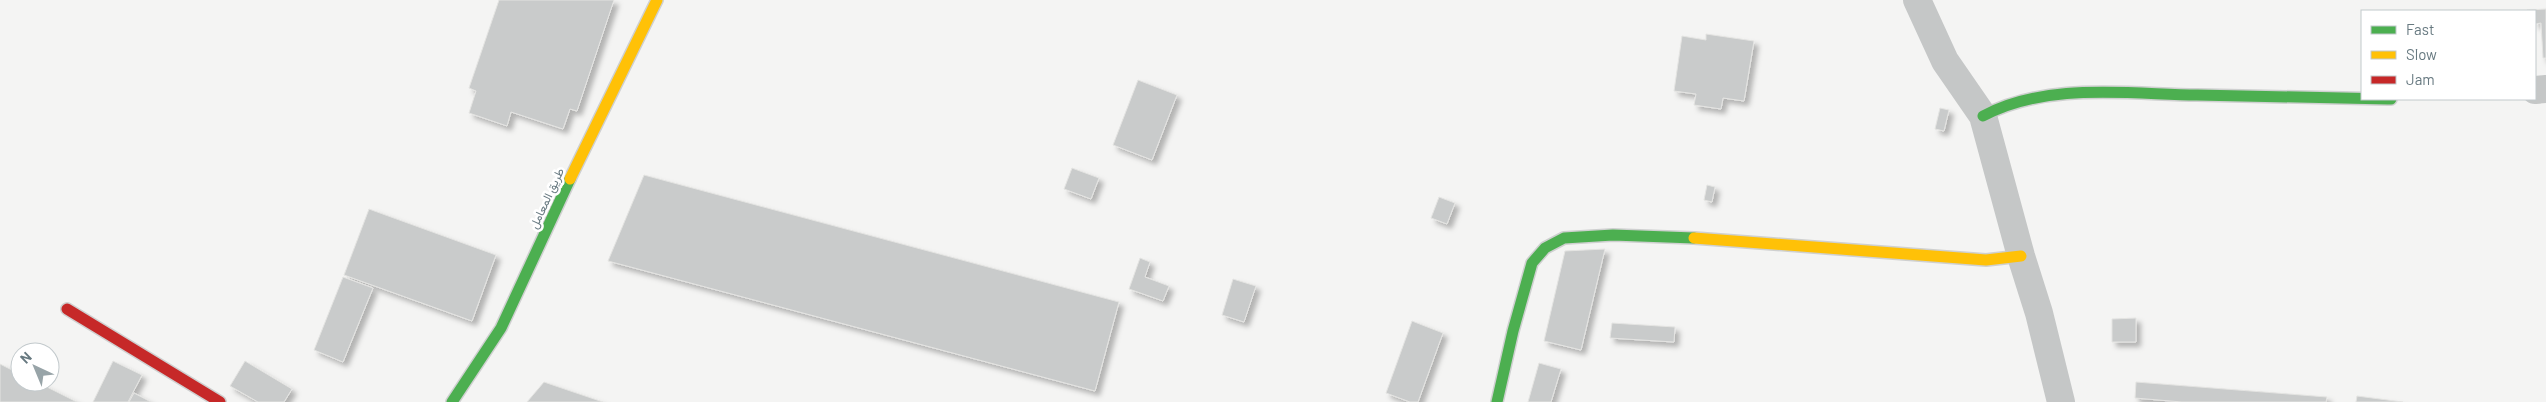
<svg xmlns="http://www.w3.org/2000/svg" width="2546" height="402" font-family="Barlow,Vazirmatn,sans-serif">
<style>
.building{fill:#c9cbcb;stroke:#e4e4e2;filter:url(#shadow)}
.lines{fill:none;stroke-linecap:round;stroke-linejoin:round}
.fast-casing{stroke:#cfd0d0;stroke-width:14}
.slow-casing{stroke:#cfd0d0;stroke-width:14}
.jam-casing{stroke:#cfd0d0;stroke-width:14}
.street{stroke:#c5c7c7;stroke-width:28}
.fast{stroke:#4caf50;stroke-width:11}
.slow{stroke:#ffc107;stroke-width:11}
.jam{stroke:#c62828;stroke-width:11}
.labels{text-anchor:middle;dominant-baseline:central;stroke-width:5;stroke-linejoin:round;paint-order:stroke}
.street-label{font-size:12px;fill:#677980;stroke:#fff}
</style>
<defs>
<filter id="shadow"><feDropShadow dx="4.5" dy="4.5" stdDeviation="2.5" flood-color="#0004"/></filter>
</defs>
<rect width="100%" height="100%" fill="#f4f4f3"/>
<!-- building -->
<path class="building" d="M499 0H614L577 111 570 109 563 129 511 112 507 126 469 113 476 91 469 88Z
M2546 9V58H2543L2541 23 2535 24V11L2527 10Z
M1706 34 1754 41 1744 101 1723 98 1721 109 1694 105 1696 94 1674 91 1682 36 1706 40Z
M1138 80 1177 95 1152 160 1113 145Z
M1940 108 1949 110 1944 131 1935 129Z
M1072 168 1099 178 1091 199 1064 189Z
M644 175 1119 302 1095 391 608 261Z
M1707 185 1715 187 1712 202 1704 200Z
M1439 197 1455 203 1447 224 1431 218Z
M369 209 496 255 472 321 344 275Z
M1605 249 1581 350 1544 341 1565 251Z
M1140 258 1150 262 1145 277 1169 286 1163 301 1129 289Z
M343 277 373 288 343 362 314 350Z
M1233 279 1256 286 1244 322 1222 315Z
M2136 318V342H2112V319Z
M1412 321 1443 333 1418 402H1410L1386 393Z
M1612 323 1675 327 1674 342 1610 338Z
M113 361 142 375 128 402H93Z
M245 361 292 389 284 402H258L230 386Z
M1539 363 1561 369 1551 402H1528Z
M0 364 20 374V382H37L77 402H0Z
M544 382 603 402H527Z
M2136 382 2327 397 2326 402H2182L2135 398Z
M134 393 151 402H129Z
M2357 396 2403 402H2356Z"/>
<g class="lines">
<defs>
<path id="fast" d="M1983 116C2046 82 2127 94 2197 95 2261 96 2326 98 2391 99
M452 402 501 328 570 179
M1497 402 1513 331 1532 263 1545 248 1564 238 1613 235 1694 238"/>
<path id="slow" d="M570 179 657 0
M1694 238 1986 260 2021 256"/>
<path id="jam" d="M67 309 220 402"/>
</defs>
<!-- fast casing -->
<use href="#fast" class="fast-casing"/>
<!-- slow casing -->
<use href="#slow" class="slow-casing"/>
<!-- jam casing -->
<use href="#jam" class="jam-casing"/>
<!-- street -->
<path class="street" d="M1917 0 1945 61 1983 116 2021 256 2039 313 2061 402
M2535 90 2546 89"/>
<!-- fast -->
<use href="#fast" class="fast"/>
<!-- slow -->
<use href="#slow" class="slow"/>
<!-- jam -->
<use href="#jam" class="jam"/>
</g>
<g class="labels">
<!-- street labels -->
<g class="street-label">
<text transform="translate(546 198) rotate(-65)">طريق المعامل</text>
</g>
</g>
<!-- legend -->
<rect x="2361" y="10" width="175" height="90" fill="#ffffff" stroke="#c2c9cc"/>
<rect x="2371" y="26" width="25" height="8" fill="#4caf50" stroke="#c2c9cc"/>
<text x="2406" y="35" font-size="15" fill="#677980">Fast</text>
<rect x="2371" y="51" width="25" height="8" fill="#ffc107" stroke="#c2c9cc"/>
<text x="2406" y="60" font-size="15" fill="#677980">Slow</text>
<rect x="2371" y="76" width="25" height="8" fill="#c62828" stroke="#c2c9cc"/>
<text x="2406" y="85" font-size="15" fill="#677980">Jam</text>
<!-- north arrow -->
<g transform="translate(35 367) rotate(316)"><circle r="24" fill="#ffffff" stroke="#c2c9cc"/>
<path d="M0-4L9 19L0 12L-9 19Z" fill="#98a4a8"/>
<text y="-8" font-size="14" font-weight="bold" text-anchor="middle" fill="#677980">N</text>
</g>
</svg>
